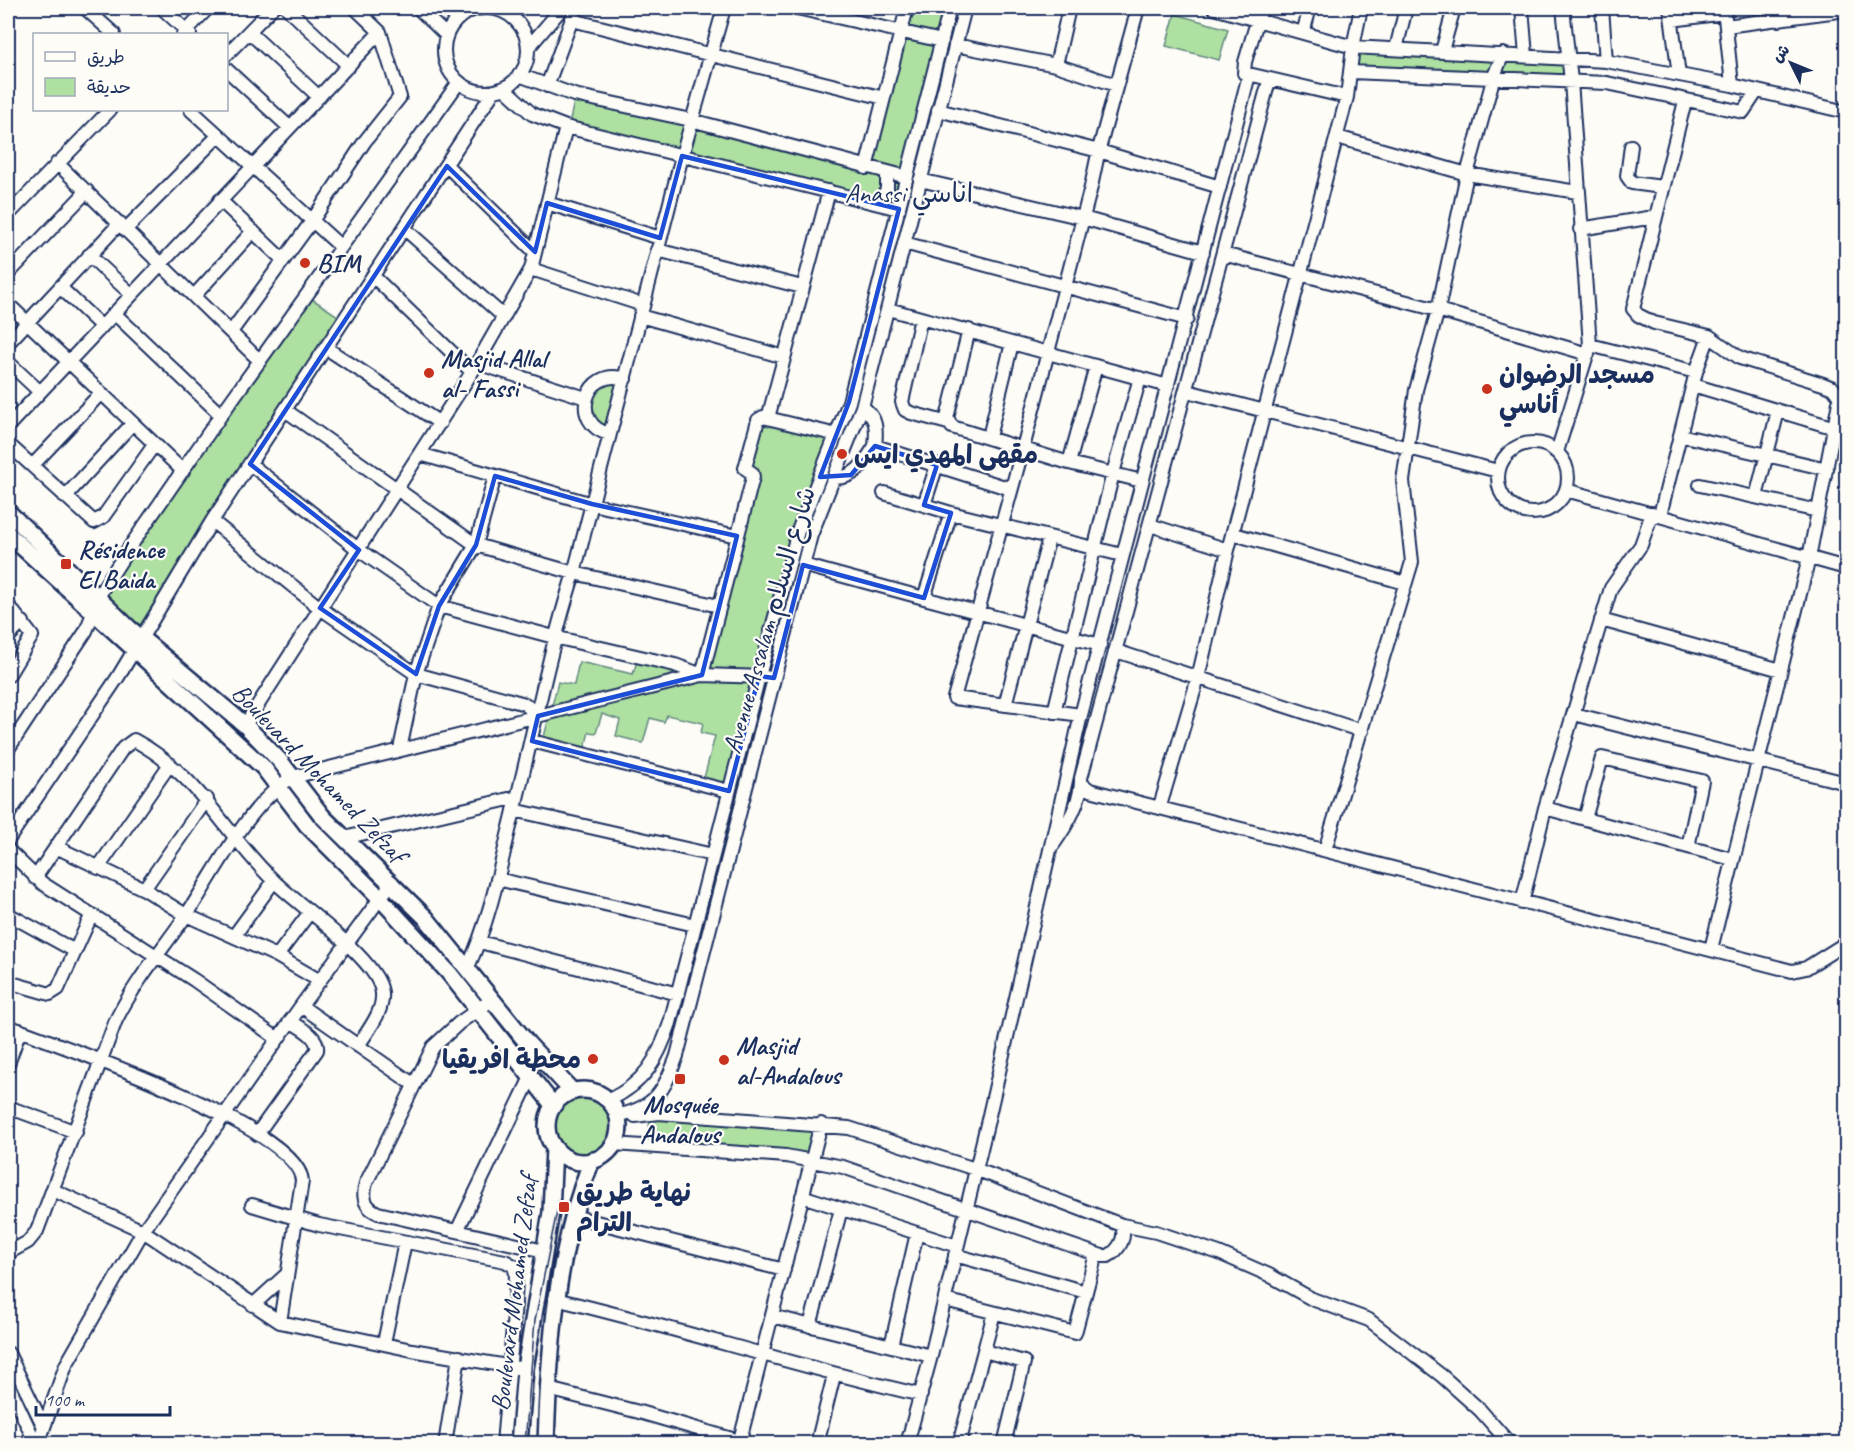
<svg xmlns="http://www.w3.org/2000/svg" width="1854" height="1451" font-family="Caveat,'Playpen Sans Arabic',sans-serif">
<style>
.green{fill:#aee0a1;stroke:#648880;stroke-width:1.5}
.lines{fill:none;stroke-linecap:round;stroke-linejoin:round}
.minor-casing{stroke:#1b2f5e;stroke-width:16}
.major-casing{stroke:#1b2f5e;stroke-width:20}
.minor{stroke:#fdfcf7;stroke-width:12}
.major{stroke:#fdfcf7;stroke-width:15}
.tram{stroke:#1b2f5e;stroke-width:1.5}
.marked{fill:none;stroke:#1d4ed8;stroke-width:4.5;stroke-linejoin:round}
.poi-dot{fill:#c8321e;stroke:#fdfcf7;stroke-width:2}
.labels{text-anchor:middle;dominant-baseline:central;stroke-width:4.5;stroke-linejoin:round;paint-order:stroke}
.poi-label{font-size:26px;font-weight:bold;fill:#1b2f5e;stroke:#fdfcf7;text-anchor:start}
.street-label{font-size:26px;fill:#1b2f5e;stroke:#fdfcf7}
.neighbourhood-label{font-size:27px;fill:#1b2f5e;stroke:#fdfcf7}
</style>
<rect width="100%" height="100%" fill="#fdfcf7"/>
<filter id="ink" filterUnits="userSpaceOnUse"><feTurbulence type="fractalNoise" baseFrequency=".0167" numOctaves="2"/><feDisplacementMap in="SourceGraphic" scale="12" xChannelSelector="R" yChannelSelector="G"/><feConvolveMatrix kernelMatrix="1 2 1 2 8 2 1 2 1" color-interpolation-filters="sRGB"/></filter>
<g filter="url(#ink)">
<!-- green -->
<path class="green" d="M907 8H950L899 209 569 125 575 96 865 168Z
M1175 14 1228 29 1219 60 1166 46Z
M1347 50 1563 58 1566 83 1494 71 1347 72Z
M303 293 341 318 136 631 97 595Z
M619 379 605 430 593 421C588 390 590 391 619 379Z
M760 416 837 435 811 498 729 791 704 778 715 736 701 733 703 723 667 715 664 722 650 718 643 743 616 736 620 720 602 714 596 733 589 732 584 751 543 741 558 682 574 685 579 662 633 674 637 661 702 675 752 472 746 470Z
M553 1127a29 29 0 1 1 58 0a29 29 0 1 1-58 0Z
M650 1116 813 1125 810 1152 648 1143Z"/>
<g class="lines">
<defs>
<path id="minor" d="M85 8 114 34
M162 8 190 34
M287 8 349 66
M418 8 446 35
M797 8 942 41
M1069 8 1056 65 1116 85
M1214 8 1353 47 1606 61 1732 85 1846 112
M1261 8 1245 62 1244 73 1347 97
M1522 8 1526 56
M1602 8 1606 61
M1670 8 1679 75
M1724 8 1732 85
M1776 8 1778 20
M444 50a42 42 0 1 1 84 0a42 42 0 1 1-84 0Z
M572 20 884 98
M1672 20 1724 13
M1726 26 1846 10
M249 32 319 97
M1303 33 1310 8
M183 34 208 8
M955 45 1056 65
M528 48 562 8
M1396 49 1406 8
M1442 51 1454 8
M226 55 272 8
M226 69 289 127
M1351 72 1607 83 1743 112 1757 91
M519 75 574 95 691 120 907 177
M547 86 576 8
M504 88 532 114 566 127 899 209
M1685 101 1633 309 1638 315 1654 323 1709 336 1740 358 1823 384 1833 388 1840 397 1809 558 1711 949
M191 110 340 246
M938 110 1099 151 1220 187
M1337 137 1467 174 1577 192
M1631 146 1627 176 1632 183 1662 187
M57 163 260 361
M447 166 535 252
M866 168 907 8
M920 180 1083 218 1203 252
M220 200 282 259
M547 203 660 238
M879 204 887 189V173
M8 215 110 110
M126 229 218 136
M405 229 504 317
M1580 229 1654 217
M904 243 1187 319
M657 250 802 287
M1223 254 1438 310 1588 354
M89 255 131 294
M531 269 643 305
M8 274 87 191
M373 276 472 372
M60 287 101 326
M194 296 253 231
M8 304 183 471
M888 309 1168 386
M114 313 221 415
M640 316 784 357
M921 318 902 402 905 410 911 413 948 423
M969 330 947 418 952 427 1069 463 1142 481
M231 332 312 221 365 141 400 97 380 32 355 8
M8 343 120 223
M1590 345 1696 372
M326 348 440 423
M8 362 40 392
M477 363 586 398
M1693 385 1835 428
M1187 391 1498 471
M862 407C877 417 877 429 875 446L1011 489
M285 410 476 545 574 573 719 606
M768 418 829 191
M8 426 380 32
M609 434C569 424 585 366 625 379
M1680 435 1827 469
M989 437 1012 343
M1498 478a35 35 0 1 1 70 0a35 35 0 1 1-70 0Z
M8 444 94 522 103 517 154 445
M1557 452 1590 345 1571 81 1563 8
M420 454 592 504 737 536
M1069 463 1096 366
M250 464 359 550 439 606 554 637 675 665 702 675 753 477 752 473 745 468 758 420 763 417 837 435
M32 466 101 393
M834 478C855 479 865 462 875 446
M1700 485 1818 511
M1566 490 1846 568
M884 493 951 513 1122 555
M65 497 132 424
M1756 497 1778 411
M924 505 937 465
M1660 515 1696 372 1709 336
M212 521 320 608 416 674 525 704 538 716
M1150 525 1228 550
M1234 534 1405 583
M803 565 924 598 951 513
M924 598 1100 645
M8 605 32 636 8 676
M1601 620 1781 670
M8 637 23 622
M1116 651 1362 731
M1005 705 1049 538
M1054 712 1113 473 1140 378
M1574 714 1846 783
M1081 715 954 698 1023 448 1091 187 1099 149 1138 8
M245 725 472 372 531 269 566 127
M532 741 729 791
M8 749 86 631 102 590 127 551 221 415 459 82
M400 749 416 674 439 606 476 545 495 476
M1083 785 1090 790 1792 971 1806 968 1846 943
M1160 806 1198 678 1228 550 1347 97 1353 47 1361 8
M1545 808 1732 859
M514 810 713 855
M1585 819 1602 758 1702 781 1688 847
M344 838 517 797
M8 840 118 677 212 521 494 91
M1053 845C1067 825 1082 801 1081 778L1269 81
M56 847 144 889 186 915 277 956 320 981
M8 850 42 883 194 980 278 1039
M1325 850 1412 562 1403 481 1416 390 1438 310 1467 174 1494 76 1503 54
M98 868 170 764
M35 878 123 748 134 740C201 776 224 834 275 882 301 907 372 956 381 988 387 1008 368 1030 358 1046
M497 879 695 925
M144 889 207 799
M1522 903 1545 808 1611 588 1641 545 1652 513
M8 914 75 951
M234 936 274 881
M480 942 678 994
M277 956 310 912
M468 967C488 924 498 877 509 831 531 745 547 658 574 573L682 156 724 8
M8 982 50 994 58 989 91 916
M493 999 459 1023 433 1047 366 1183C362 1197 364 1207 378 1213L544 1251
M301 1006 413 1084
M8 1026C58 1045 299 1127 302 1181L280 1322
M8 1064 20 1030
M609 1100C645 1083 658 1059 670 1023L759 676 798 531 849 402 950 8
M8 1107 76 1132
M617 1116C656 1107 664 1091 677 1056L811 535 862 407 965 8
M635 1116 659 1113 849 1128 975 1169 1122 1225 1156 1232 1219 1253 1269 1275 1312 1299 1369 1320 1442 1376 1480 1410 1510 1444
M257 1134 317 1050C319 1036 300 1028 290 1021
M614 1144 786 1156 843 1167 1102 1256H1108C1120 1250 1126 1237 1122 1225
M53 1190 143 1231 280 1322 412 1350 525 1369
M802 1196 957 1246
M252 1205 319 1225 505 1261 514 1266 516 1274 515 1303 503 1444
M573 1216 784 1270
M457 1231 531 1077
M8 1253 28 1242 37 1231 116 1020C136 980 162 950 187 914 216 871 249 802 293 777L702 675 766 677
M955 1255 1086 1292
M555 1299C678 1328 798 1367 921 1395
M945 1300 1075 1333 1096 1254
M253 1305 286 1275
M772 1316 931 1356
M810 1326 841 1209
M384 1343 405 1242
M891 1346 917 1233
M984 1351 1024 1362 1004 1444
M8 1353 43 1425
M8 1384 36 1444
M548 1389 639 1412 746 1443
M38 1444 66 1365 143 1231 301 1006 392 882
M445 1444 459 1357
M739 1444 821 1124
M817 1444 834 1375
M907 1444 931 1356 987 1124 1081 715 1249 75
M959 1444 994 1313"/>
<path id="major" d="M8 512 129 628 245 725 280 761 323 817 426 918 528 1044 572 1091
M8 534 263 767 307 825 379 897 449 973 553 1105
M547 1126a36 36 0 1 1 72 0a36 36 0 1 1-72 0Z
M519 1444 525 1369 551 1212 554 1148
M546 1444C549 1347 556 1251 592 1160"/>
</defs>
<!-- minor casing -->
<use href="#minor" class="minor-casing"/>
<!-- major casing -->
<use href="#major" class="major-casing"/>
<!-- minor -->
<use href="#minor" class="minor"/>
<!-- major -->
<use href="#major" class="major"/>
<!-- tram -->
<path class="tram" d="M525 1444 535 1320 559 1201"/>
</g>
</g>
<!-- marked area -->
<path class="marked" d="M682 156 899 209 849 402 820 477 851 475 875 446 937 465 924 505 951 513 924 598 803 565 774 678 759 676 729 791 532 741 538 716 702 675 737 536 592 504 495 476 476 545 439 606 416 674 320 608 359 550 250 464 447 166 535 252 547 203 660 238Z"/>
<!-- markers -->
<g class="poi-dot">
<circle cx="305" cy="263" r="6"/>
<circle cx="429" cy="373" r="6"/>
<circle cx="1487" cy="389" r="6"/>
<circle cx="842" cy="454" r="6"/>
<rect x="60" y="558" width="12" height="12" rx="3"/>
<circle cx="593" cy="1059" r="6"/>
<circle cx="724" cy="1060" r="6"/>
<rect x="674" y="1073" width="12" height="12" rx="3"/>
<rect x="558" y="1201" width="12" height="12" rx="3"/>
</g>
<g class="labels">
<!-- poi labels -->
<g class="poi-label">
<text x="317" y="263">BIM</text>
<text x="441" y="358">Masjid Allal<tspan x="441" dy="30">al- Fassi</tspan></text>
<text x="1499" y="374">مسجد الرضوان<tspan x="1499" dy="30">أناسي</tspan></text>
<text x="854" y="454">مقهى المهدي ايس</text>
<text x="78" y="549">Résidence<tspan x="78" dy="30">El Baida</tspan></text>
<text x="736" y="1045">Masjid<tspan x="736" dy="30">al-Andalous</tspan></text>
<text x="581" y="1059" text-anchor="end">محطة افريقيا</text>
<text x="680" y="1104" text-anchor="middle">Mosquée<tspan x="680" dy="30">Andalous</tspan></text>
<text x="576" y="1192">نهاية طريق<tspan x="576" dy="30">الترام</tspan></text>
</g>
<!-- street labels -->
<g class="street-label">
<text transform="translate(769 620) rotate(-74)">Avenue Assalam شارع السلام</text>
<text transform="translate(319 773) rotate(46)">Boulevard Mohamed Zefzaf</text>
<text transform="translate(514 1293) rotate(-83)">Boulevard Mohamed Zefzaf</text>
</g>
<!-- neighbourhood labels -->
<g class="neighbourhood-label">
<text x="909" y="193">Anassi اناسي</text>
</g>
</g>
<!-- margin -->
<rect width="1854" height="1451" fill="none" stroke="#fdfcf7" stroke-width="30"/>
<rect x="15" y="15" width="1824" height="1421" fill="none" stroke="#1b2f5e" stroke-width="2" filter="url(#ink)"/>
<!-- legend -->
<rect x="33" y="33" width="195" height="78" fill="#fdfcf7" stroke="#a3aaba" stroke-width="1.5"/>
<rect x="45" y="52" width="30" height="9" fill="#fdfcf7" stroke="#a3aaba" stroke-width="1.5"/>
<text x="87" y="63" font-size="18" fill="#1b2f5e">طريق</text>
<rect x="45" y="78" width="30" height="18" fill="#aee0a1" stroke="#a3aaba" stroke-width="1.5"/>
<text x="87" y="93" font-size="18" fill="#1b2f5e">حديقة</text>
<!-- north arrow -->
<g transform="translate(1791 63) rotate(313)" stroke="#fdfcf7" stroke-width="4.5" paint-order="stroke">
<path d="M0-4.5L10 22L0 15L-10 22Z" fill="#1b2f5e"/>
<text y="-9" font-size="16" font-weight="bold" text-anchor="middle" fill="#1b2f5e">ش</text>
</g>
<!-- scale -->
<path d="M36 1406v9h134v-9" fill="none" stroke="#1b2f5e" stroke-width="3"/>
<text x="45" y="1406" font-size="18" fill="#1b2f5e" stroke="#fdfcf7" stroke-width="4.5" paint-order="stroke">100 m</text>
</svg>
